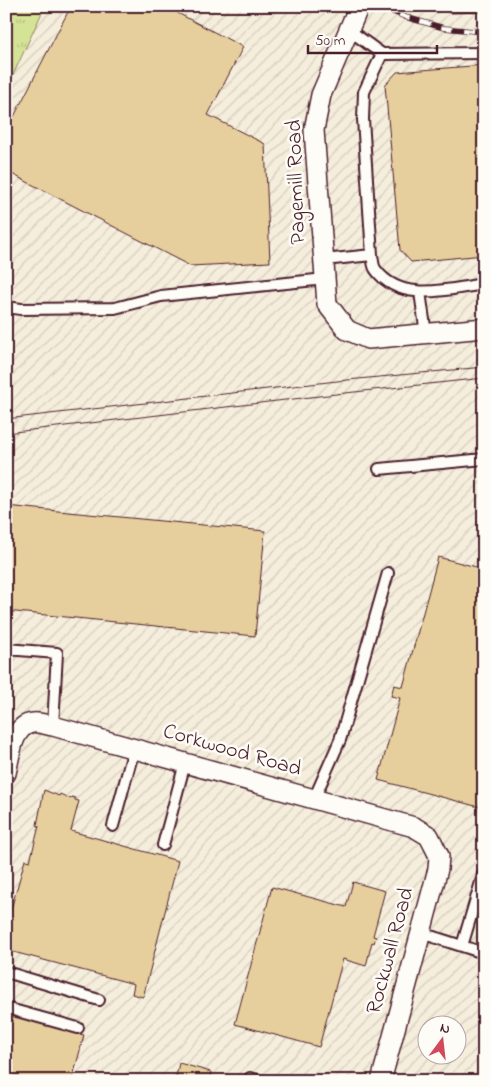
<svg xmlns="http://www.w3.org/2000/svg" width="490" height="1087" font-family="'Indie Flower',sans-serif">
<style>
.industrial{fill:url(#industrial-furrows);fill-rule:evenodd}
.grass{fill:url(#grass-tufts);stroke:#908160}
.building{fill:#e7cf9d;stroke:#4a1f2b}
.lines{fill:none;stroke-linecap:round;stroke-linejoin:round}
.service-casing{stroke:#4a1f2b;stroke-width:14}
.minor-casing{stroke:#4a1f2b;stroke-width:22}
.service{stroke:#fdfcf7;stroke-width:10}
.minor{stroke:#fdfcf7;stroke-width:19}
.tram{stroke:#4a1f2b;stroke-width:1}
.rail-casing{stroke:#4a1f2b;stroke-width:5.5}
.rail{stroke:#fdfcf7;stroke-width:4;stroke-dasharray:11;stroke-linecap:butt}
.labels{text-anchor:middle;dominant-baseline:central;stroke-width:5;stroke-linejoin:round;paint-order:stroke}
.street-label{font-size:22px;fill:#4a1f2b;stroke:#fdfcf7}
</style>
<defs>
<pattern id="industrial-furrows" width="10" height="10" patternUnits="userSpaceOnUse" patternTransform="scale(1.25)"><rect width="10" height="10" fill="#f6eedc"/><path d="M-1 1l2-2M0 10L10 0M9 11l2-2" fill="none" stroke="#d4ccbd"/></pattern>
<pattern id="grass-tufts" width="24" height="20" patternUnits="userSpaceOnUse" patternTransform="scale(1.25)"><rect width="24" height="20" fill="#d5e396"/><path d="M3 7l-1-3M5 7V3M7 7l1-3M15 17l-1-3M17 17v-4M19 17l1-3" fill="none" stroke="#b8c281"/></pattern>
</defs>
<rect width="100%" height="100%" fill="#fdfcf7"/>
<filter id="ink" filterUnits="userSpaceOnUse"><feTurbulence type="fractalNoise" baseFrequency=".02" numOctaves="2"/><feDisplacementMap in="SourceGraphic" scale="10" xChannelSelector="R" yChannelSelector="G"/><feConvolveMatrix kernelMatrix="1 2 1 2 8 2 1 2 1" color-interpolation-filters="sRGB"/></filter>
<g filter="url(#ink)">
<!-- industrial -->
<path class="industrial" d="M45 6H484V1081H6V90ZM428 1024H458V1054H428Z"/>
<!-- grass -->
<path class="grass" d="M6 6H45L6 90Z"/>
<!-- building -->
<path class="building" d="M71 6H164L243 47 208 115 265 144 270 262 190 266 6 171V132Z
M437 6H484V12L450 13Z
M484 65V255L411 262 400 250 385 85 397 72Z
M6 506 265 531 255 636 6 611Z
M438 557 484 569V788L479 807 378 780 400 698 391 696 394 685 403 687Z
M44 790 59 796 60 794 71 799 72 797 75 798V800L79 801 71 831 178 861 143 997 132 994 134 984 6 950V927L25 860 30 861 39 826 37 825Z
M353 882 385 891 373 936 376 937 374 943 372 942 366 966 343 959 319 1047 235 1024 272 887 346 907Z
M8 1014 84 1035 72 1081H6V1022Z
M179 1063 211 1072 209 1081H175Z"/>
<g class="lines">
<defs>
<path id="service" d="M349 30 382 54
M484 53 382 54 364 92 363 119 372 255C373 260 373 267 376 270 401 304 449 289 484 284
M324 260 372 255
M420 292 426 334
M6 307 21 309 115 308 161 296 325 279
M379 469 484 459
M6 649 57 653 53 726
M314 799 340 740 388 573
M113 826 134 749
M163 845 185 763
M421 933 484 953
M462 946 484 872
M6 972 99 1000
M6 1008 78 1028
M250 1078 262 1081"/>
<path id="minor" d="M359 6 321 95 314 130 327 304 347 330 368 339 484 328
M6 773C10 757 12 725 33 723 39 722 47 725 53 726L414 827 429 836 439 856 438 869 381 1081"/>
</defs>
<!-- service casing -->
<use href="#service" class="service-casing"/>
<!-- minor casing -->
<use href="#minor" class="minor-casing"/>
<!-- service -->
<use href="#service" class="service"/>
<!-- minor -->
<use href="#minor" class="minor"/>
<!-- tram -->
<path class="tram" d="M6 419 337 381 484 367
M6 433 336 394 484 378"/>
<defs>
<path id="rail" d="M379 6 405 17 444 28 484 32"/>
</defs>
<!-- rail casing -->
<use href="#rail" class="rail-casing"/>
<!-- rail -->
<use href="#rail" class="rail"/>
</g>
</g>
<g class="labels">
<!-- street labels -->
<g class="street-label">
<text transform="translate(297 182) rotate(-92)">Pagemill Road</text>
<text transform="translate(232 751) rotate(16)">Corkwood Road</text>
<text transform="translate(391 951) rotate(-75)">Rockwall Road</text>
</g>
</g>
<!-- margin -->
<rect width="490" height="1087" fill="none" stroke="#fdfcf7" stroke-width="25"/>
<rect x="12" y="12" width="465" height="1062" fill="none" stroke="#4a1f2b" stroke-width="2" filter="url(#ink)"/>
<!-- north arrow -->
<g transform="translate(442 1040) rotate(15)"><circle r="24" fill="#fdfcf7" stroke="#b5a4a5"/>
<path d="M0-4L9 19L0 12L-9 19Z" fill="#d1495b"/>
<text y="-8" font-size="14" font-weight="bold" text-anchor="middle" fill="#4a1f2b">N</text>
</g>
<!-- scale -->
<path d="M308 45v8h129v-8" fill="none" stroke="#4a1f2b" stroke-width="2.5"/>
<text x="315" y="45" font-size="15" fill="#4a1f2b" stroke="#fdfcf7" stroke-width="4" paint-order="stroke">50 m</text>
</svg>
